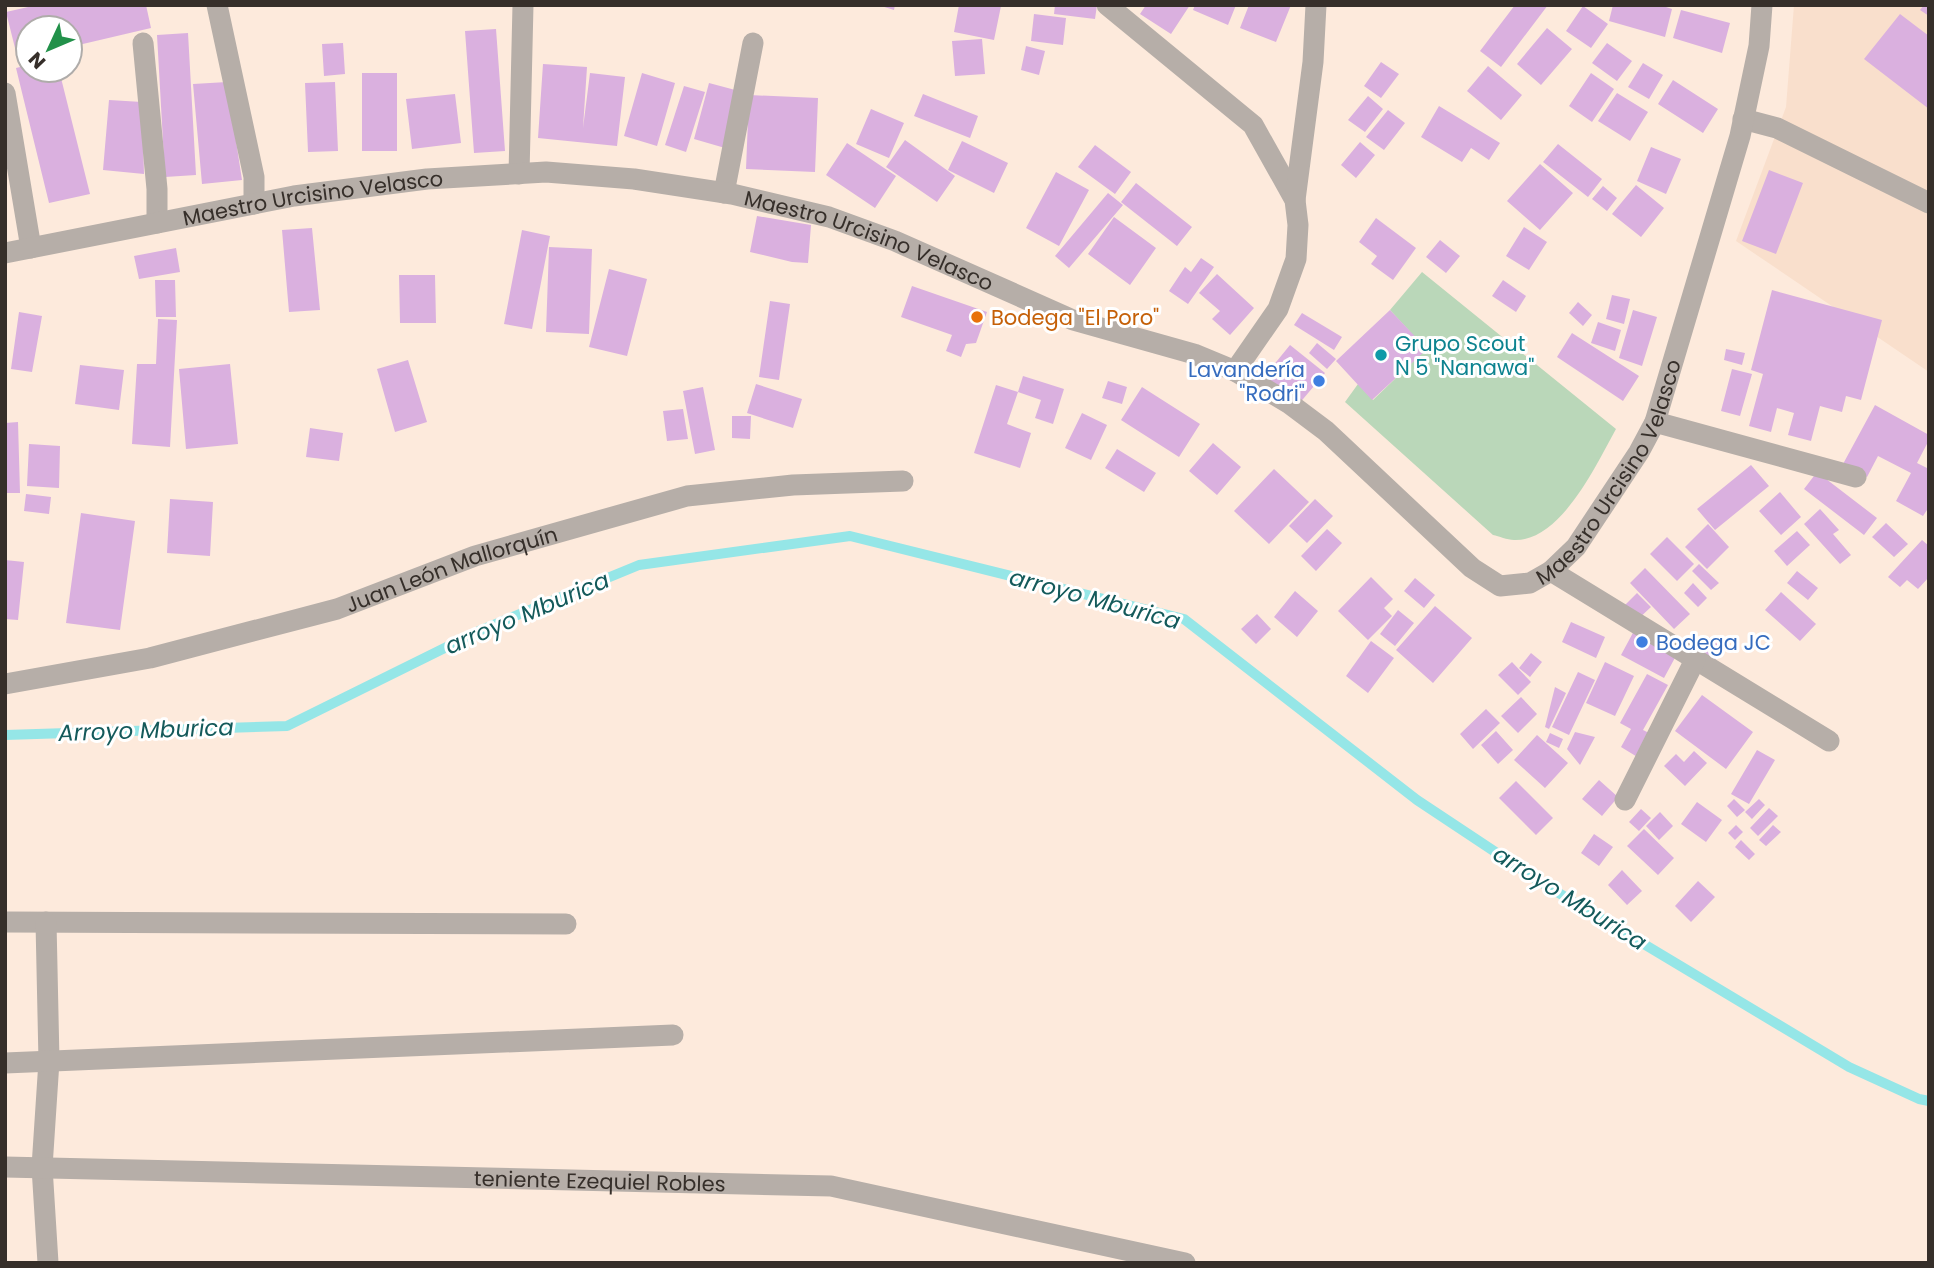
<svg xmlns="http://www.w3.org/2000/svg" width="1934" height="1268" font-family="Poppins,sans-serif">
<style>
.built{fill:#f9dfcc}
.green{fill:#bad7b9}
.lines{fill:none;stroke-linecap:round;stroke-linejoin:round}
.stream{stroke:#95e6e7;stroke-width:10}
.building{fill:#dab0df}
.minor{stroke:#b6aea8;stroke-width:21}
.food-dot{fill:#e8710a;stroke:#fff;stroke-width:2.5}
.culture-dot{fill:#0f9aa8;stroke:#fff;stroke-width:2.5}
.shop-dot{fill:#3f7fe0;stroke:#fff;stroke-width:2.5}
.labels{text-anchor:middle;dominant-baseline:central;stroke-width:6;stroke-linejoin:round;paint-order:stroke}
.street-label{font-size:21px;fill:#362f2a;stroke:#fff}
.food-label{font-size:21px;fill:#c56008;stroke:#fff;text-anchor:start}
.culture-label{font-size:21px;fill:#0d838f;stroke:#fff;text-anchor:start}
.shop-label{font-size:21px;fill:#366cbe;stroke:#fff;text-anchor:end}
.water-label{font-size:23px;font-style:italic;fill:#145a5b;stroke:#fff}
</style>
<rect width="100%" height="100%" fill="#fdeadc"/>
<!-- built -->
<path class="built" d="M1794 5H1929V372L1736 241 1786 107Z"/>
<!-- green -->
<path class="green" d="M1422 272 1616 429C1597 463 1561 542 1514 540 1507 540 1499 536 1493 535L1345 402 1358 384 1373 400 1426 349 1390 310Z"/>
<g class="lines">
<!-- stream -->
<path class="stream" d="M5 735 287 726 481 630 639 565 850 536 1184 619 1417 800 1542 883 1849 1067 1919 1099 1929 1101"/>
</g>
<!-- building -->
<path class="building" d="M37 5H146L151 28 70 47V28H28V57L18 60 6 12Z
M878 5H895L894 10Z
M959 5 1001 6 994 40 954 32Z
M1055 5H1097L1095 19 1054 14Z
M1146 5H1190L1171 34 1140 14Z
M1195 5H1236L1228 25 1193 10Z
M1249 5H1291L1276 42 1240 28Z
M1515 5H1548L1501 67 1480 51Z
M1613 5H1660L1672 9 1665 37 1609 21Z
M1924 5H1929V16L1920 10Z
M1583 6 1608 24 1591 48 1566 31Z
M1681 10 1730 23 1722 53 1673 38Z
M1034 14 1066 18 1063 45 1031 41Z
M1900 14 1929 36V109L1864 59Z
M1547 28 1572 49 1541 85 1517 64Z
M496 29 505 151 474 153 465 31Z
M188 33 196 175 165 177 157 35Z
M982 39 985 74 955 76 952 41Z
M343 43 345 74 324 76 322 44Z
M1607 43 1632 61 1617 81 1592 63Z
M1026 46 1045 51 1039 75 1021 70Z
M1381 62 1399 74 1381 98 1364 86Z
M1643 63 1663 75 1649 99 1628 87Z
M543 64 587 67 583 128 590 73 625 77 617 146 538 138Z
M28 65V70H59L90 194 49 203 16 68Z
M1488 66 1522 95 1501 120 1467 91Z
M362 73H397V151H362Z
M642 73 675 83 657 146 624 136Z
M1591 73 1614 89 1592 122 1569 106Z
M1673 80 1718 109 1703 133 1658 104Z
M227 82 242 180 202 184 193 84Z
M335 82 338 151 308 152 305 83Z
M709 83 739 91 725 148 694 139Z
M684 86 705 92 686 152 665 145Z
M1617 93 1648 112 1630 141 1598 121Z
M455 94 461 143 412 149 406 99Z
M923 94 978 116 970 138 914 116Z
M749 95 818 98 815 172 746 169Z
M1368 96 1383 109 1365 132 1348 120Z
M109 100 142 102 144 174 103 170Z
M1439 106 1500 143 1489 160 1471 148 1462 162 1421 137Z
M871 109 904 123 889 158 856 144Z
M1388 110 1405 123 1384 150 1366 137Z
M905 140 955 176 937 202 886 167Z
M962 141 1008 163 994 193 948 170Z
M1360 142 1375 155 1356 178 1341 165Z
M847 143 896 176 875 208 826 175Z
M1558 144 1602 179 1588 197 1543 162Z
M1095 145 1131 172 1115 194 1078 167Z
M1651 147 1681 159 1666 194 1637 181Z
M1540 164 1573 193 1540 230 1507 201Z
M1769 170 1803 183 1776 254 1742 241Z
M1056 172 1089 190 1059 246 1026 228Z
M1136 183 1192 227 1177 246 1121 202Z
M1636 185 1664 208 1641 237 1612 214Z
M1603 186 1617 198 1607 211 1592 199Z
M1108 193 1123 205 1069 268 1055 256Z
M757 216 811 225 808 263 792 262 750 252Z
M1114 217 1156 248 1130 285 1088 254Z
M1376 218 1416 248 1393 280 1371 264 1377 256 1359 242Z
M1524 227 1547 242 1529 270 1506 256Z
M312 228 320 310 289 312 282 230Z
M522 230 550 236 532 329 504 324Z
M1440 240 1460 256 1446 273 1426 257Z
M549 247 592 249 589 334 546 332Z
M176 248 180 272 139 279 134 256Z
M1201 258 1214 267 1188 304 1169 291 1185 267 1191 272Z
M609 269 647 279 627 356 589 347Z
M1217 274 1254 308 1230 335 1212 319 1220 311 1199 293Z
M399 275H435L436 323H400Z
M155 280H175L176 317H156Z
M1503 280 1526 296 1516 312 1492 296Z
M912 286 987 312 976 343 966 344 961 357 946 351 952 335 901 317Z
M1772 290 1882 320 1861 400 1846 396 1842 412 1820 406 1811 441 1788 435 1794 413 1777 408 1771 432 1749 426 1763 374 1751 370Z
M1612 295 1630 299 1624 324 1606 319Z
M770 301 790 304 779 380 759 377Z
M1578 302 1592 315 1583 326 1569 313Z
M1390 310 1427 349 1372 400 1336 361Z
M1633 310 1657 317 1642 366 1619 358Z
M19 312 42 316 32 372 11 369Z
M1302 313 1342 337 1334 350 1294 325Z
M158 319 177 320 170 447 132 444 137 364H156Z
M1598 322 1621 330 1615 351 1591 343Z
M1572 333 1639 376 1623 401 1557 357Z
M1317 343 1336 359 1327 369 1309 353Z
M1290 345 1325 373 1298 405 1264 377Z
M1726 349 1745 353 1742 365 1724 360Z
M408 360 427 422 395 432 377 369Z
M230 364 238 444 186 449 179 369Z
M80 365 124 370 119 410 75 404Z
M1732 369 1752 374 1740 416 1721 411Z
M1023 376 1064 389 1053 424 1035 418 1041 400 1018 392 1007 424 1031 433 1020 468 974 453 996 385 1018 392Z
M1108 381 1127 387 1122 404 1102 398Z
M756 384 802 399 793 428 747 413Z
M703 387 715 450 695 454 683 391Z
M1142 387 1200 424 1179 457 1121 420Z
M1875 405 1929 435V440L1917 463 1929 469V511L1927 510 1923 516 1896 501 1911 473 1878 456 1867 477 1843 464Z
M683 409 688 439 667 441 663 411Z
M1082 413 1107 425 1091 460 1065 448Z
M732 416H751L750 439 732 438Z
M18 422 20 493H5V423Z
M310 428 343 433 339 461 306 457Z
M1213 443 1241 467 1217 495 1189 471Z
M29 444 60 446 59 488 27 486Z
M1117 449 1156 473 1144 492 1105 468Z
M1751 465 1769 486 1715 530 1697 509Z
M1274 469 1309 502 1269 544 1234 511Z
M1817 472 1877 518 1864 535 1804 489Z
M1780 492 1801 517 1781 535 1759 511Z
M26 494 51 497 49 514 24 511Z
M170 499 213 502 210 556 167 553Z
M1315 499 1333 516 1307 543 1289 526Z
M1820 509 1839 530 1833 534 1851 555 1840 564 1804 524Z
M81 513 135 521 120 630 66 623Z
M1886 523 1908 544 1894 557 1872 537Z
M1708 524 1729 547 1707 569 1685 547Z
M1327 529 1342 543 1316 571 1301 556Z
M1797 531 1810 545 1787 566 1774 551Z
M1667 537 1694 564 1677 581 1650 554Z
M1922 540 1929 546V577L1918 589 1907 580 1900 587 1888 577Z
M5 560 24 562 18 620 5 619Z
M1699 564 1719 583 1711 590 1692 571Z
M1645 568 1690 614 1674 629 1630 583Z
M1797 571 1818 588 1808 600 1787 583Z
M1371 577 1393 599 1384 608 1392 616 1368 640 1338 611Z
M1415 578 1435 595 1424 608 1404 591Z
M1693 583 1707 598 1698 607 1684 593Z
M1295 591 1318 611 1297 637 1274 617Z
M1781 592 1816 624 1800 641 1765 610Z
M1637 593 1651 607 1636 621 1623 607Z
M1435 606 1472 638 1433 683 1396 650Z
M1398 610 1414 623 1395 646 1380 634Z
M1257 614 1271 629 1256 644 1241 629Z
M1571 622 1605 637 1596 658 1562 642Z
M1635 629 1677 654 1664 678 1621 655Z
M1709 637 1724 650 1714 661 1699 649Z
M1371 641 1394 658 1368 693 1346 676Z
M1531 653 1542 662 1530 677 1519 668Z
M1512 662 1531 682 1518 695 1498 675Z
M1605 662 1634 676 1615 716 1586 703Z
M1578 672 1595 680 1569 735 1552 727Z
M1647 674 1668 685 1643 730 1651 734 1639 758 1621 747 1631 729 1620 723Z
M1555 687 1566 693 1549 729 1545 727Z
M1702 695 1753 732 1726 769 1675 731Z
M1521 697 1537 714 1518 733 1501 716Z
M1486 709 1500 723 1473 749 1460 734Z
M1496 731 1513 750 1498 764 1481 745Z
M1575 732 1595 737 1580 765 1567 749Z
M1550 733 1563 739 1559 748 1546 742Z
M1537 735 1568 763 1545 788 1514 760Z
M1757 750 1775 760 1749 804 1731 794Z
M1694 751 1707 763 1685 786 1664 766 1676 754 1684 762Z
M1599 780 1618 797 1602 816 1582 799Z
M1516 781 1553 818 1536 835 1499 798Z
M1734 799 1745 810 1737 817 1727 806Z
M1759 799 1765 805 1752 819 1745 812Z
M1697 802 1722 820 1706 842 1681 824Z
M1769 808 1778 816 1758 836 1750 828Z
M1641 809 1651 818 1639 831 1629 822Z
M1660 812 1673 826 1659 840 1646 826Z
M1736 825 1743 832 1735 840 1728 833Z
M1773 825 1781 832 1766 846 1759 840Z
M1644 829 1674 858 1658 875 1627 846Z
M1594 834 1613 847 1599 866 1581 853Z
M1741 840 1755 854 1749 860 1735 847Z
M1622 870 1642 891 1627 905 1608 885Z
M1698 881 1715 897 1691 922 1675 906Z"/>
<g class="lines">
<!-- minor -->
<g class="minor">
<path d="M217 5 254 177V204"/>
<path d="M1107 5 1253 125 1295 200 1298 225 1296 259 1278 309 1235 371"/>
<path d="M143 43 157 189V223"/>
<path d="M5 93 31 248"/>
<path d="M1743 119 1777 128 1929 203"/>
<path d="M519 174 523 5"/>
<path d="M724 193 753 43"/>
<path d="M1295 200 1313 62 1316 5"/>
<path id="s1" d="M5 253 294 196 427 179 546 172 634 179 732 194 829 217 895 241 1073 320 1194 354 1235 371 1290 404 1326 431 1472 568 1500 586 1530 583 1551 571 1576 547 1639 452 1655 422 1740 136 1759 46 1762 5"/>
<path d="M1655 422 1856 477"/>
<path d="M1551 571 1829 741"/>
<path id="s2" d="M5 684 150 658 337 609 475 556 687 496 793 485 903 481"/>
<path d="M1625 800 1695 660"/>
<path d="M5 922 566 924"/>
<path d="M46 922 49 1061 42 1167 48 1263"/>
<path d="M5 1063 673 1035"/>
<path id="s3" d="M5 1167 831 1186 1185 1263"/>
</g>
</g>
<!-- markers -->
<circle class="food-dot" cx="977" cy="317" r="7"/>
<circle class="culture-dot" cx="1381" cy="355" r="7"/>
<g class="shop-dot">
<circle cx="1319" cy="381" r="7"/>
<circle cx="1642" cy="642" r="7"/>
</g>
<g class="labels">
<!-- street labels -->
<g class="street-label">
<text stroke="none"><textPath href="#s1" startOffset="313">Maestro Urcisino Velasco</textPath></text>
<text stroke="none"><textPath href="#s1" startOffset="880">Maestro Urcisino Velasco</textPath></text>
<text stroke="none"><textPath href="#s1" startOffset="1783">Maestro Urcisino Velasco</textPath></text>
<text stroke="none"><textPath href="#s2" startOffset="462">Juan León Mallorquín</textPath></text>
<text stroke="none"><textPath href="#s3" startOffset="595">teniente Ezequiel Robles</textPath></text>
</g>
<!-- food labels -->
<g class="food-label">
<text x="991" y="317">Bodega "El Poro"</text>
</g>
<!-- culture labels -->
<g class="culture-label">
<text x="1395" y="343">Grupo Scout<tspan x="1395" dy="24">N 5 "Nanawa"</tspan></text>
</g>
<!-- shop labels -->
<g class="shop-label">
<text x="1305" y="369">Lavandería<tspan x="1305" dy="24">"Rodri"</tspan></text>
<text x="1656" y="642" text-anchor="start">Bodega JC</text>
</g>
<!-- water labels -->
<g class="water-label">
<text transform="translate(1095 599) rotate(15)">arroyo Mburica</text>
<text transform="translate(527 613) rotate(-23)">arroyo Mburica</text>
<text transform="translate(146 730) rotate(-2)">Arroyo Mburica</text>
<text transform="translate(1570 898) rotate(32)">arroyo Mburica</text>
</g>
</g>
<!-- border -->
<rect width="1934" height="1268" fill="none" stroke="#362f2a" stroke-width="14"/>
<!-- north arrow -->
<g transform="translate(49 49) rotate(226)"><circle r="33" fill="#ffffff" stroke="#afacaa" stroke-width="2"/>
<path d="M0-5L12 26L0 18L-12 26Z" fill="#22914a"/>
<text y="-10" font-size="19" font-weight="bold" text-anchor="middle" fill="#362f2a">N</text>
</g>
</svg>
